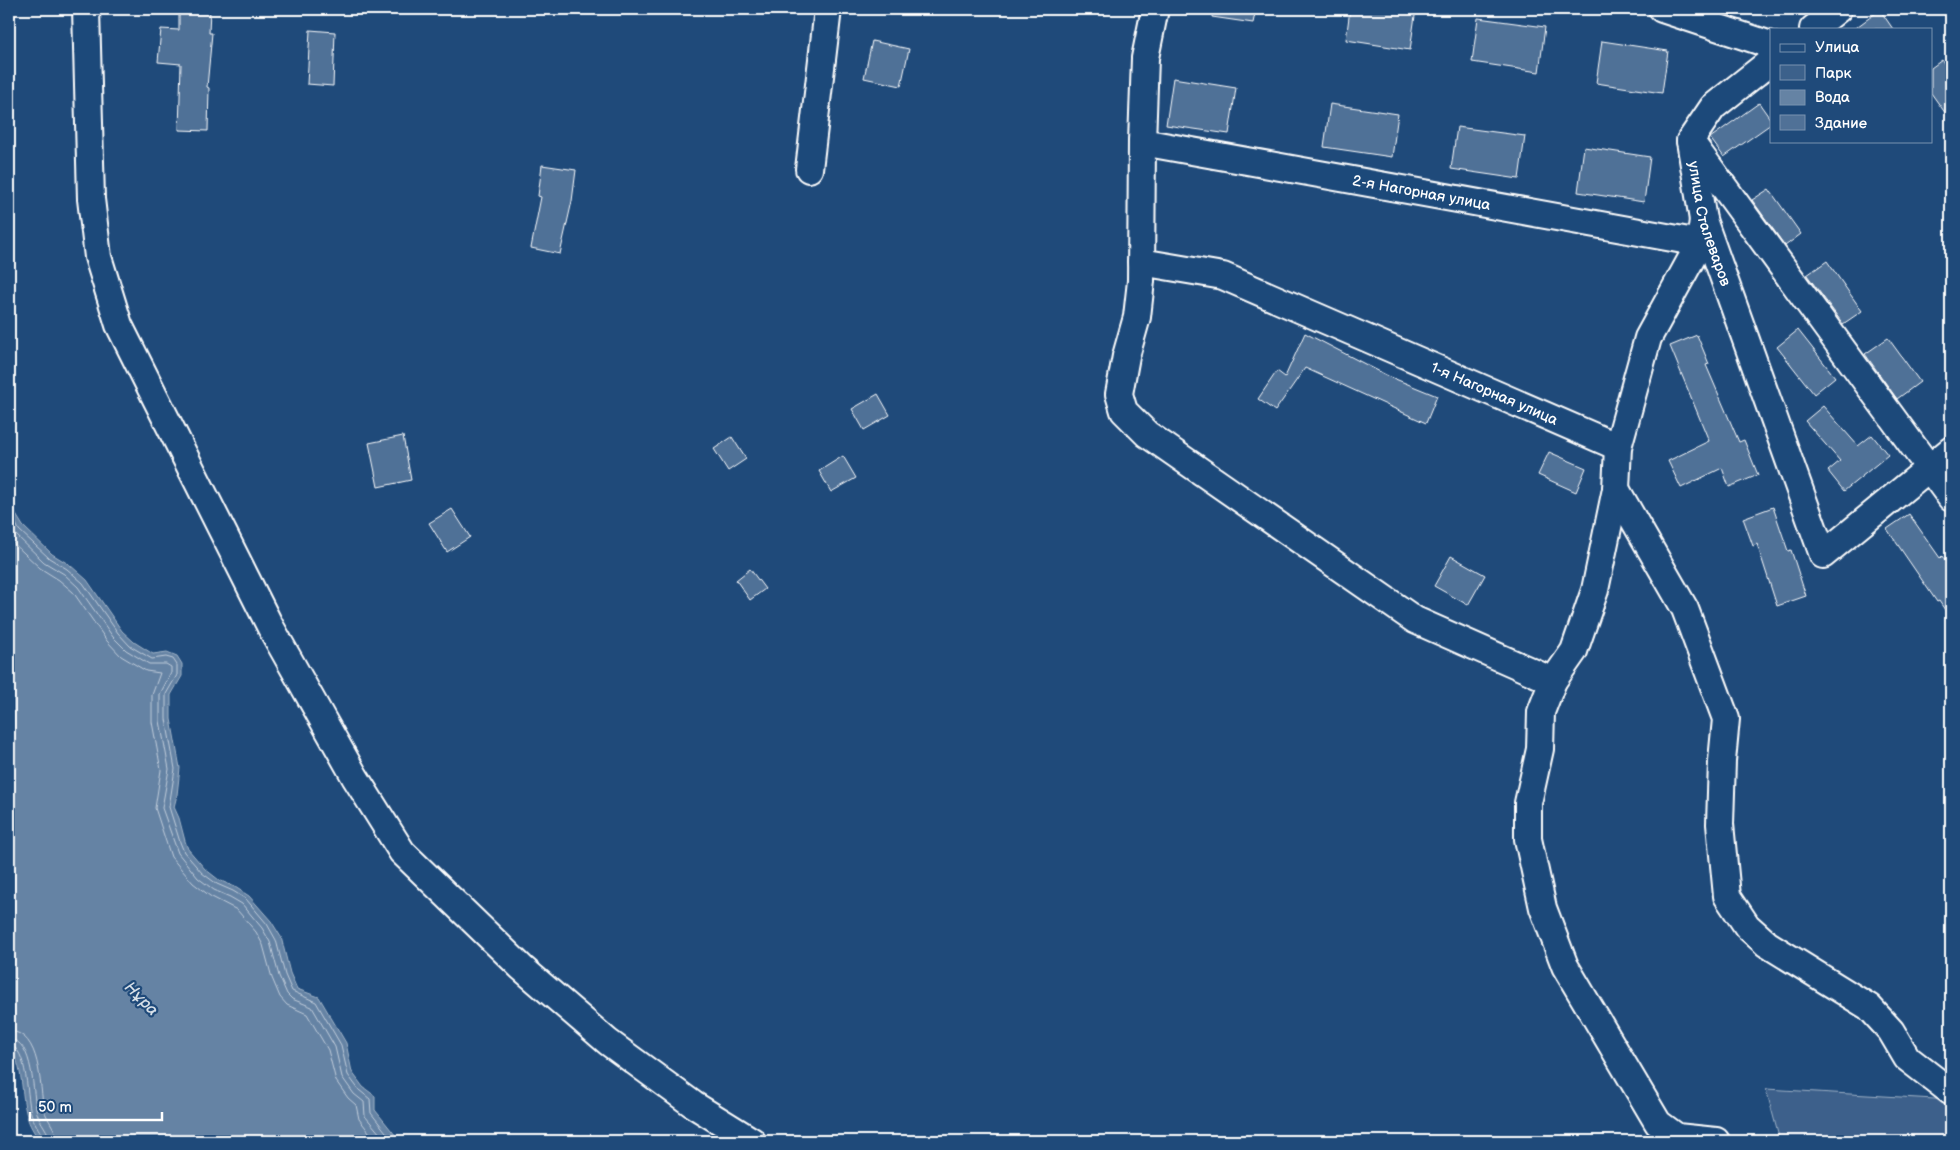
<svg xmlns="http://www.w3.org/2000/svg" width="1960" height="1150" font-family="'Balsamiq Sans',sans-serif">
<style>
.green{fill:#3c618b;stroke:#9eb0c5}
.water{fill:#6583a4;stroke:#a3b5c8}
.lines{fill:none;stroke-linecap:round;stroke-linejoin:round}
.shore{stroke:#c1cddb;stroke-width:1}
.building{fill:#507197;stroke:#fff}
.minor-casing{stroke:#fff;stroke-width:30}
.minor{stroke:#1f4a7a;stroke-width:26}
.labels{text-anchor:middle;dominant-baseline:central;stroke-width:4.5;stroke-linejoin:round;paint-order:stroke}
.street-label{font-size:15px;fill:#fff;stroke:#1f4a7a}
.water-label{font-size:16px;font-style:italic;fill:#d8e0e8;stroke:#1f4a7a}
</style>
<rect width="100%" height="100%" fill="#1f4a7a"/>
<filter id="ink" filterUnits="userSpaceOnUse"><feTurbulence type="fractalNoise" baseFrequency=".02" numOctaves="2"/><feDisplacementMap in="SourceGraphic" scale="10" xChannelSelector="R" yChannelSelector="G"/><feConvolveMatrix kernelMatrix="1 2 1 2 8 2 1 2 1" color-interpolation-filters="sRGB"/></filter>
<g filter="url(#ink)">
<!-- green -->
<path class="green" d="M1766 1089 1951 1100V1141H1780Z"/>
<!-- water -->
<path class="water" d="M9 493 15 513 23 526 52 554 70 565 87 580 122 631 134 642 153 654 167 652 177 656 182 664V676L171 695V719L180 768 177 795 174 807 179 818 185 841 188 849 205 869 219 880 235 887 249 896 271 921 281 937 290 973 297 989 319 997 346 1043 352 1072 363 1087 375 1096V1110L400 1141H39C35 1133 29 1125 27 1116 20 1093 25 1067 9 1048Z"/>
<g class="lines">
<!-- shore -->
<path class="shore" d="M9 510 19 530 49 558 67 569 83 583 118 633 130 646 152 659 166 657 173 659 177 665V675L166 694V719L175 769 169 807 180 842 184 852 202 873 217 884 233 891 246 899 267 924 276 940 285 975 292 991 316 1002 341 1045 348 1075 359 1090 370 1099 371 1113 393 1141
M9 525 15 534 44 562 64 574 78 587 113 637 126 650 149 664H166L171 667V673L160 694V721L169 769 162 808 178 853 198 878 214 890 230 897 242 904 262 928 270 942 279 976 287 994 292 999 312 1007 335 1047 342 1077 354 1094 364 1102 365 1116 386 1141
M9 539 40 568 59 580 73 592 107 641 121 656 146 671 160 673 152 695V722L161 770 155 808 171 857 193 883 210 896 237 910 256 932 263 945 272 978 280 997 287 1005 307 1014 328 1050 336 1081 348 1098 356 1105 359 1119 376 1141
M9 1031C42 1032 39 1086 44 1109 47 1121 57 1129 57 1141
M9 1039C35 1040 32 1094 37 1113 40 1123 49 1131 50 1141
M9 1045C29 1047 26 1101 32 1116 35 1125 42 1132 43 1141"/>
</g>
<!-- building -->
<path class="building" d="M179 9H210L209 33H212L207 87 209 88 208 131 179 130 181 64 158 62 161 29 179 30Z
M1213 9H1256L1253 23 1212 17Z
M1350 9H1416L1410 50 1346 40Z
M1880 10 1893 29H1854Z
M1478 18 1545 27 1539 72 1472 62Z
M310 30 335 32 333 86 307 84Z
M872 41 909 49 901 86 864 78Z
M1602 41 1668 51 1662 93 1596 83Z
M1942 60 1951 74V121L1931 93V68Z
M1173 78 1236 88 1229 134 1166 125Z
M1759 103 1771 120V124L1724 157 1710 138Z
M1330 104 1398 114 1392 157 1324 147Z
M1457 127 1525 136 1519 179 1451 169Z
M1584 147 1650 157 1644 202 1578 192Z
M542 165 576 170 572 201 560 254 531 248 541 197 538 196Z
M1769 189 1801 234 1785 246 1752 200Z
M1827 261 1862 311 1843 324 1807 275Z
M1798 330 1835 377 1814 394 1777 347Z
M1305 333 1388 376 1437 396 1426 423 1305 368 1275 411 1258 399 1277 371 1285 377Z
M1697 335 1709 364 1706 365 1739 442 1744 440 1758 475 1729 487 1722 468 1681 488 1668 461 1709 441 1670 346Z
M1888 338 1920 382 1897 399 1865 354Z
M878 394 890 415 864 430 852 409Z
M1823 406 1858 446 1872 435 1888 455 1844 491 1828 471 1840 461 1805 421Z
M403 436 411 480 378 487 369 443Z
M732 437 746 459 728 471 714 449Z
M1549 452 1586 468 1576 492 1538 475Z
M843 456 856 478 831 492 819 471Z
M1773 507 1788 551 1791 550 1806 596 1777 606 1757 544 1753 546 1743 518Z
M452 509 470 537 447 552 429 523Z
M1909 514 1940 558 1942 556 1951 570V619L1939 601 1937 602 1887 529Z
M1451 556 1485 575 1468 605 1434 586Z
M750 569 765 589 750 600 736 580Z"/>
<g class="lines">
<defs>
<g id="minor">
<path d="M86 9 91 199 98 257 119 325 270 626 355 777 402 852 522 968 608 1042 694 1105 752 1141"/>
<path d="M1155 9 1145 58 1142 142 1141 281 1137 317 1126 356 1119 394 1124 411 1147 434 1415 620 1553 681"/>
<path d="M1662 9 1771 45"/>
<path d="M1813 29 1838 9"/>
<path id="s1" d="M1690 141 1703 220 1823 555 1951 450"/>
<path d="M1690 141 1713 107 1771 61"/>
<path id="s2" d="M1142 142 1700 243"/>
<path d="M1694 146 1951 498"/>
<path d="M809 169 828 9"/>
<path id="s3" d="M1141 262 1223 276 1618 447 1648 338 1700 243 1703 220"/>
<path d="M1618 447 1616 489 1595 590 1574 651 1553 681 1541 712 1540 749 1528 803V839L1543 908 1565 966 1658 1123 1677 1137 1716 1141"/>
<path d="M1616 489 1685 609 1726 719 1722 761 1720 824 1727 896 1747 926 1767 944 1869 1007 1891 1031 1907 1058 1951 1092"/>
</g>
</defs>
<!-- minor casing -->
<use href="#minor" class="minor-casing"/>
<!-- minor -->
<use href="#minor" class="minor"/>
</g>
</g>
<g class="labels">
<!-- street labels -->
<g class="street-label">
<text stroke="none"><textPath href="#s2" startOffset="284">2-я Нагорная улица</textPath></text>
<text stroke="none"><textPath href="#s1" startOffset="85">улица Сталеваров</textPath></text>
<text stroke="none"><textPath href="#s3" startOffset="379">1-я Нагорная улица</textPath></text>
</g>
<!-- water labels -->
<g class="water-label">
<text transform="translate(141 999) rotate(45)">Нұра</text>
</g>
</g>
<!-- margin -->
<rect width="1960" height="1150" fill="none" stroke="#1f4a7a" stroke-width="30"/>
<rect x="15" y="15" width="1930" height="1120" fill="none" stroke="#fff" stroke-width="2" filter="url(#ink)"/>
<!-- legend -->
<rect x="1770" y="28" width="162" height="115" fill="#1f4a7a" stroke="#7992af"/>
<rect x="1780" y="44" width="25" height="8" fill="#1f4a7a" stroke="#7992af"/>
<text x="1815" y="52" font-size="15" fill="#ffffff">Улица</text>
<rect x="1780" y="65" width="25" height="15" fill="#3c618b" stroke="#7992af"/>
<text x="1815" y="78" font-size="15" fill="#ffffff">Парк</text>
<rect x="1780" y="90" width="25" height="15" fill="#6583a4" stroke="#7992af"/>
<text x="1815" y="102" font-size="15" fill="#ffffff">Вода</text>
<rect x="1780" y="115" width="25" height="15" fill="#507197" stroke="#7992af"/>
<text x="1815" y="128" font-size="15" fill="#ffffff">Здание</text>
<!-- scale -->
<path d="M30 1112v8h132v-8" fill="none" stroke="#ffffff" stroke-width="2.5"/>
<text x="38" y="1112" font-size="15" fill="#ffffff" stroke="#1f4a7a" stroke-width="4" paint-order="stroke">50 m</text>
</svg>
